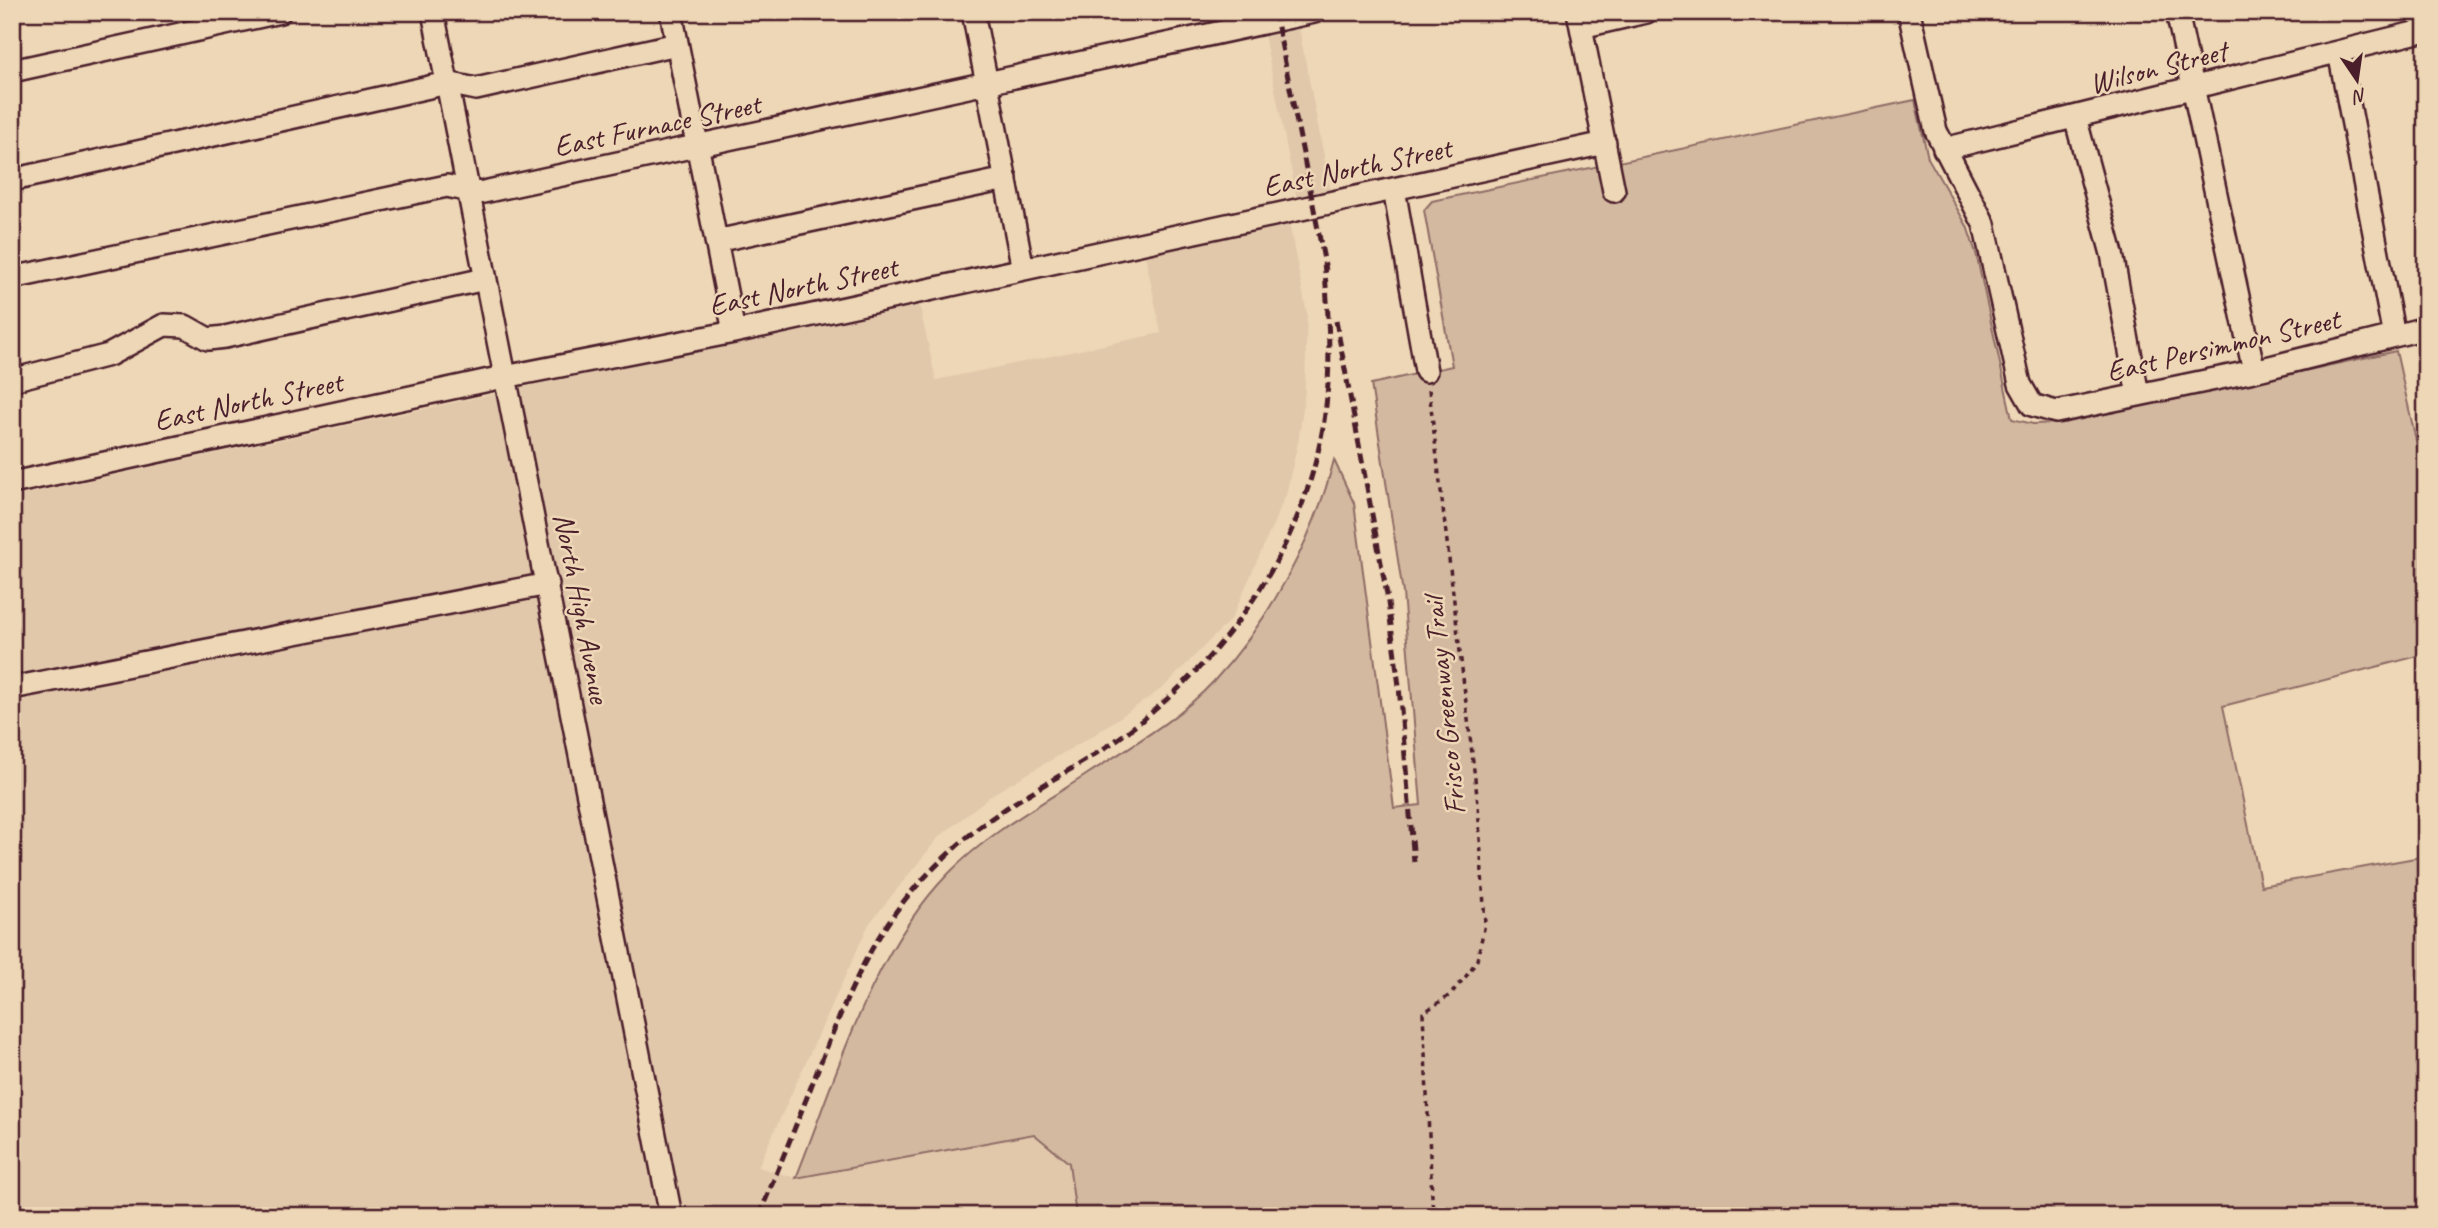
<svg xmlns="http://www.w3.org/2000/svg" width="2438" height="1228" font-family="Caveat,sans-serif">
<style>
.built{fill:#e1c8ab}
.green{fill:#d3b9a0;stroke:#8e6c66;stroke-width:2}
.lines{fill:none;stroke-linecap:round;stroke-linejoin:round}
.minor-casing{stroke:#4a1f2b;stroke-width:26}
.path{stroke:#4a1f2b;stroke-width:3.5;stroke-dasharray:5 5;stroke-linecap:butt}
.minor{stroke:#eed7b6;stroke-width:21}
.rail{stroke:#4a1f2b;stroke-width:5;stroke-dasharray:10 5;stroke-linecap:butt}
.labels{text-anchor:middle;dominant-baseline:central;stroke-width:5;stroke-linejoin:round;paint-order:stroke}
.street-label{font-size:30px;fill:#4a1f2b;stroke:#eed7b6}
</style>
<rect width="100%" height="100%" fill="#eed7b6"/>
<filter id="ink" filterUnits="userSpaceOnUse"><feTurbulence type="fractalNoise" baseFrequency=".0143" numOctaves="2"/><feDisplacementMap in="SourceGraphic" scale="14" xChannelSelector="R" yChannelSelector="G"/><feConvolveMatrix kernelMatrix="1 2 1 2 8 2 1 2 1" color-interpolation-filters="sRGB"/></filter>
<g filter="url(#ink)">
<!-- built -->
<path class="built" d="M1299 28 1331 192 1297 199 1264 35Z
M1289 223 1307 313 1305 391 1299 438 1286 495 1232 618 1163 688 1094 735 993 794 939 837 869 924 758 1167 796 1178 1034 1134 1069 1163 1076 1216H12V497L919 303 936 380 1161 333 1145 254Z"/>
<!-- green -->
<path class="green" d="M1915 100 1928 158 1967 226 1976 253 2012 419 2033 424 2063 423 2396 351 2421 463H2426V654L2223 706 2261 886 2426 856V1216H1076L1069 1163 1034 1134 796 1178C837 1075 870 954 949 873 988 833 1040 805 1086 775 1129 747 1179 719 1214 681 1270 620 1313 540 1334 460L1354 503 1394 808 1421 805 1403 593 1371 384 1452 366 1424 210 1432 201Z"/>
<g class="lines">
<defs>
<path id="minor" d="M433 12 671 1216
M671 12 734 332
M973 12 1023 269
M1578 12 1614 191
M1909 12 1936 131 1984 224 2020 384 2032 405 2056 412 2254 371 2426 328
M2177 12 2254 371
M1581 27 1646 12
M2339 52 2394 336
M12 71 280 12
M2075 117 2112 254 2138 395
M1944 149 2426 30
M12 180 447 83 476 89 677 44
M1394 189 1426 371
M716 241 1006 179
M12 278 447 186 479 193 1314 12
M12 380 109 355 164 325 185 326 208 339 225 337 485 279
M12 483 494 379 734 332 1605 143
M12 688 548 584"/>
</defs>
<!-- minor casing -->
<use href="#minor" class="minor-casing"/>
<!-- path -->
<path class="path" d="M1429 390 1478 804 1485 924 1477 960 1467 975 1450 995 1423 1013 1433 1216"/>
<!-- minor -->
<use href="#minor" class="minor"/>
<!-- rail -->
<path class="rail" d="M1275 12 1326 270
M1336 321 1387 595 1399 686 1414 862
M759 1216C779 1167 799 1118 818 1069 844 1005 868 941 914 889 939 861 970 832 1002 811 1037 787 1076 768 1112 743 1226 663 1314 539 1327 396 1331 351 1328 307 1324 262"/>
</g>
</g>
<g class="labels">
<!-- street labels -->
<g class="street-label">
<text transform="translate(2158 67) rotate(-14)">Wilson Street</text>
<text transform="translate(657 125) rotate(-12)">East Furnace Street</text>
<text transform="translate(1357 167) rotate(-12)">East North Street</text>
<text transform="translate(803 286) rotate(-12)">East North Street</text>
<text transform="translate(2223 345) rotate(-13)">East Persimmon Street</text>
<text transform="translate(248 401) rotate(-12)">East North Street</text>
<text transform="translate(582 608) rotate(79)">North High Avenue</text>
<text transform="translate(1444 706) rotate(-96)">Frisco Greenway Trail</text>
</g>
</g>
<!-- margin -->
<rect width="2438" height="1228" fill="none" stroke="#eed7b6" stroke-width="42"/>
<rect x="21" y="21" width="2396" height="1186" fill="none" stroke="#4a1f2b" stroke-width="2.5" filter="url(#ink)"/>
<!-- north arrow -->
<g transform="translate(2357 80) rotate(167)" stroke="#eed7b6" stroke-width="5" paint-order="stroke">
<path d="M0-5L12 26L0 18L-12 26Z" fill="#4a1f2b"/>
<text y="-10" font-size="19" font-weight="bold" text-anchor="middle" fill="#4a1f2b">N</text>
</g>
</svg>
